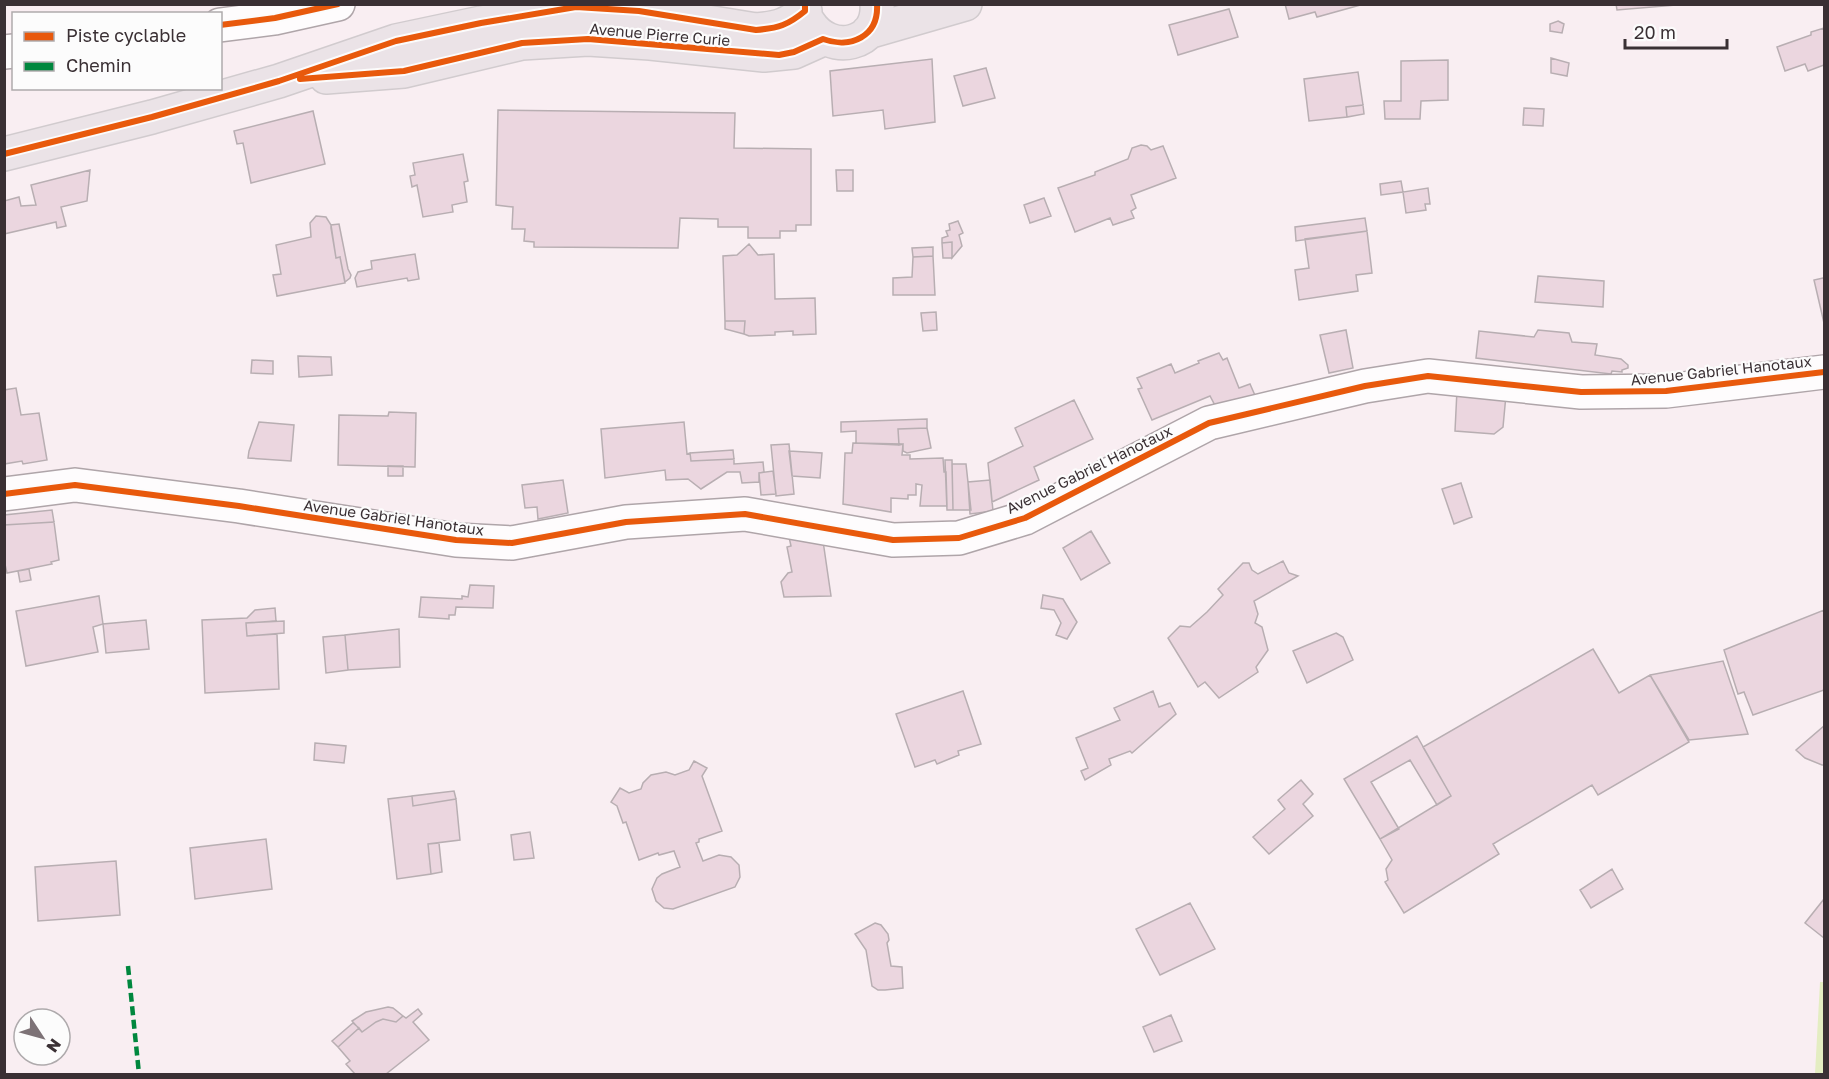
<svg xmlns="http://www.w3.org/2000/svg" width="1829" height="1079" font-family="'Golos Text',sans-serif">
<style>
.green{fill:#e4edc2}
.building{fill:#ebd6df;stroke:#b8aeb2;stroke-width:1.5}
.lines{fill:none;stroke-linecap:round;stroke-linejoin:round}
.secondary-casing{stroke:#afa5a9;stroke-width:36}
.primary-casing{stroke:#d1cbce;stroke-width:36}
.secondary{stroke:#fefcfd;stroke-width:33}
.primary{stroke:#ebe3e7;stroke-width:33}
.quiet{stroke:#00873e;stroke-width:4.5;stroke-dasharray:9 4.5;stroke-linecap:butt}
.cycleway-casing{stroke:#fcfcfc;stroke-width:10}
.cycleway{stroke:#e8590c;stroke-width:6}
.labels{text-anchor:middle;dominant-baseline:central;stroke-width:4.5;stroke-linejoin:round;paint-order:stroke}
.street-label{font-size:15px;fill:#3a3034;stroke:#fcfcfc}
</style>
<rect width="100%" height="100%" fill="#f9eef2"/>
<!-- green -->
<path class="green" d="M1820 982H1824V1074H1815Z"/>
<!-- building -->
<path class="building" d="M1285 4H1364L1317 17 1315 12 1289 19Z
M1616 4H1688L1617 10Z
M1229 9 1238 37 1178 55 1169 25Z
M1558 21 1564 24 1562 33 1550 31V24Z
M1824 28V65L1808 71 1805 64 1785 71 1777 47 1811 35V32Z
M1551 58 1569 63 1567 76 1551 73Z
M932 59 935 122 885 129 883 110 833 116 830 71Z
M1448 60V100L1421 101 1420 119H1385L1384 101H1401V61Z
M986 68 995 98 963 106 954 76Z
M1358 72 1363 105 1346 107 1347 117 1309 121 1304 79Z
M1363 105 1364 114 1347 117 1346 107Z
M1524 108 1544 109 1543 126 1523 125Z
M498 110 735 113 734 148 811 149V225H796V231H780V238H748V227H718V219L680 218 678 248 534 247V242L524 241 525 229H512L513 207 496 205Z
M313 111 325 164 251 183 243 143 237 144 234 131Z
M1141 145 1147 146 1151 150 1163 146 1176 178 1131 195 1136 208 1131 211 1134 218 1113 225 1110 218 1075 232 1058 188 1095 175V172L1128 159 1132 148Z
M463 154 468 181 464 182 467 202 452 205 453 212 423 217 417 185 412 187 410 176 415 175 413 163Z
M90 170 87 201 61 207 66 226 57 228 56 222 4 234V201L19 197 21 206 36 205 31 185Z
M836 170H853V191H837Z
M1401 181 1403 192 1381 195 1380 184Z
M1428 188 1430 204H1425L1426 210 1406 213 1403 192Z
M1044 198 1051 216 1030 223 1024 205Z
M316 216 326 217 331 225 336 258 340 257 345 283 277 296 273 275 281 274 276 245 311 237 310 223Z
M1365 218 1367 231 1296 241 1295 227Z
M958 221 963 233 959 235 962 246 952 258V242L942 243V238L948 236 946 231 950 230 949 224Z
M339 224 348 269 351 275 350 278 345 282 340 257 336 258 331 228V225Z
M1367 231 1372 273 1356 275 1358 291 1299 300 1295 270 1309 268 1305 239Z
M952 242V258H943L942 243Z
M749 244 758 255 774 254 775 299 815 298 816 334 793 335V331L775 332V335L749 336 744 334 745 321H725L723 256 737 255Z
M933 247V256L913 257 912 248Z
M415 254 419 279 408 281 407 278 357 287 355 278 358 272 372 269 371 261Z
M933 256 935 295H893V278L912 277 913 257Z
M1538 276 1604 281 1603 307 1535 302Z
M1823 278H1824V323L1814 280Z
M936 312 937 330 923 331 921 313Z
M725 321H745L744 334 725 329Z
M1346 330 1353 368 1329 373 1320 335Z
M1538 330 1569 333 1572 342 1597 344 1595 355 1621 359 1628 365V368L1622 370V372L1612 371 1611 374 1476 358 1479 331 1534 337Z
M1219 353 1223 360 1227 358 1239 388 1250 384 1257 400 1218 411 1210 396 1152 420 1138 389 1142 388 1137 378 1171 364 1175 373 1199 363 1198 361Z
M298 356 331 357 332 375 299 377Z
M252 360 273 361V374L251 373Z
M16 388 21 415 39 413 47 460 23 464 22 461 4 464V390Z
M1457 390 1506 395 1503 427 1494 434 1455 431Z
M1074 400 1093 439 1034 467 1039 480 992 502 988 463 1023 446 1015 428Z
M389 412 416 413 415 467 338 465 339 415 388 416Z
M927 419V428L898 429 899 445 856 443V431L841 432V422Z
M259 422 294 425 291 461 248 458 249 451Z
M684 422 687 454 690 453 691 461 734 459V464L763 462 764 472 759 473V482L742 483 740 472H727L701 489 688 479 666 480 665 470 605 478 601 429Z
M927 428 931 448 907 453 903 451V444L899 445 898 429Z
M853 443 903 444 902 455H910V459L943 458 944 472H946L947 506H920L922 485 916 484V495H908V499L891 498V512L843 504 845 453H852Z
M789 444 794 494 776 496 771 445Z
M733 450 734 459 691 461 690 453Z
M789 451 822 453 820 478 792 476Z
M945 460H952L953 510H947Z
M952 464H966L971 510H953Z
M388 466H403V476H388Z
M773 471 776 494 761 495 759 473Z
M563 480 568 513 538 519 537 507 525 508 522 485Z
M990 480 993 511 970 514 968 482Z
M1461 483 1472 517 1454 524 1442 489Z
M52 510 54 522 4 525V515Z
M54 522 59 560 51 562 52 564 7 573 4 560V525Z
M1091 531 1110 563 1081 580 1063 548Z
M789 537 823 541 831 596 784 597 781 582 788 573 792 572 787 547 791 546Z
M1283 561 1289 573 1298 576 1254 601 1258 614 1255 623 1262 627 1268 650 1256 667 1258 672 1219 698 1205 682 1198 687 1168 638 1180 626 1190 627 1207 612 1223 595 1218 589 1243 563H1249L1252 570 1258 574Z
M29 569 31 580 20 582 18 571Z
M470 585 494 586 493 608 456 607 455 615H449V619L419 617 421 597 462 599V596L468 597Z
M1043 595 1063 599 1077 622 1067 639 1056 635 1061 623 1054 610 1041 608Z
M99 596 103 624 93 627 98 652 26 666 16 611Z
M275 608 276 621 246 623 247 636 277 634 279 689 205 693 202 620 247 618 255 610Z
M1824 610V690L1753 715 1744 692 1738 694 1724 650Z
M146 620 149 649 106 653 103 624Z
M284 621V633L247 636 246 623Z
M399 629 400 667 348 670 345 635Z
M1336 633 1343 637 1353 660 1307 683 1293 651Z
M345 635 348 670 326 673 323 637Z
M1593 649 1619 693 1650 675 1689 742 1598 795 1592 785 1493 844 1499 854 1404 913 1385 882 1388 880 1386 869 1392 860 1380 839 1451 796 1423 747Z
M1723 661 1748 734 1689 740 1650 675Z
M963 691 981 744 958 751 959 755 937 764 935 760 915 767 896 714Z
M1153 691 1159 707 1170 703 1176 714 1132 753 1130 751 1109 759 1111 765 1085 780 1081 771 1088 768 1076 738 1120 720 1114 708Z
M1824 726V765H1822L1805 758 1796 750Z
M1417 736 1451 796 1437 805 1410 760 1371 782 1399 829 1380 839 1344 779Z
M315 743 346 746 344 763 314 760Z
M694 761 707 768 702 776 722 831 699 839V842L696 843 703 861 719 855 731 857 739 865 740 877 735 887 673 909 664 908 656 901 652 889 657 878 662 874 680 867 674 851 659 855 658 853 639 860 626 822 623 823 617 806 611 802 620 788 629 793 641 789 643 783 651 775 666 772 675 775 689 770Z
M1301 780 1313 794 1303 804 1313 816 1269 854 1253 837 1285 809 1278 800Z
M454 791 456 799 413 806 412 796Z
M412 796 413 806 456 799 460 840 428 844 431 874 397 879 388 799Z
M530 832 534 858 514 860 511 835Z
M266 839 272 889 195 899 190 848Z
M439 843 442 872 431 874 428 844Z
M116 861 120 915 38 921 35 867Z
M1612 869 1623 889 1591 908 1580 890Z
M1824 899V938L1805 923Z
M1190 903 1215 949 1160 975 1136 929Z
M875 923 881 925 888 934 889 940 887 943 891 966 902 967 903 988 885 990H878L872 986 866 950 855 934Z
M388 1007 393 1008 403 1016 396 1022 383 1019 376 1022 362 1032 352 1021 366 1012Z
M418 1009 422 1014 413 1022 429 1040 386 1074H355L346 1064 350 1061 338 1047 359 1028 362 1032 376 1022 383 1019 396 1022 403 1016 406 1018Z
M1171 1015 1182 1041 1154 1052 1143 1027Z
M353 1023 359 1028 338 1047 332 1041Z"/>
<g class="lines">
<defs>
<path id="secondary" d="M220 25 275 18 338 4
M4 52 14 51
M4 494 75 485 239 506 456 540 512 543 626 522 745 514 893 540 959 538 1025 518 1209 423 1365 386 1428 376 1581 392 1666 391 1824 372"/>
<path id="primary" d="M809 23C830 56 880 46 877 4
M868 32 965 4
M326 77 404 71 522 43 588 39 650 43 764 55 794 52 823 39
M4 154 152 117 279 81 396 41 481 23 576 7 639 11 756 30C779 28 788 25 805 11"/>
</defs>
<!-- secondary casing -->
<use href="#secondary" class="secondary-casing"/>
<!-- primary casing -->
<use href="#primary" class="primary-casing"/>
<!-- secondary -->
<use href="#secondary" class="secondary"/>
<!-- primary -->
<use href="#primary" class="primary"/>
<!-- quiet -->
<path class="quiet" d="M128 966 139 1074"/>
<defs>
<path id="cycleway" d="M220 25 275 18 338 4
M300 79 404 71 522 43 588 39 779 55 794 52 823 39C850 49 879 37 877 4
M4 154 152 117 279 81 396 41 481 23 576 7 639 11 756 30C779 28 788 25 805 11V4
M4 494 75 485 239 506 456 540 512 543 626 522 745 514 893 540 959 538 1025 518 1209 423 1365 386 1428 376 1581 392 1666 391 1824 372"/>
</defs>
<!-- cycleway casing -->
<use href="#cycleway" class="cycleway-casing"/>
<!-- cycleway -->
<use href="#cycleway" class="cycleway"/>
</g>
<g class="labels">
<!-- street labels -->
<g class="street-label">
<text transform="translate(660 34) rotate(5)">Avenue Pierre Curie</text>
<text transform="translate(1721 370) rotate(-6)">Avenue Gabriel Hanotaux</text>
<text transform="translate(1089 469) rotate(-26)">Avenue Gabriel Hanotaux</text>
<text transform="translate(394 517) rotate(8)">Avenue Gabriel Hanotaux</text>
</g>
</g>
<!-- border -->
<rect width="1829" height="1079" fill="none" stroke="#3a3034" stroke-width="12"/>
<!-- legend -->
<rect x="12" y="12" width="210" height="78" fill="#fcfcfc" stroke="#aeaaac" stroke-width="1.5"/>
<rect x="24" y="32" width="30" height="9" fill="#e8590c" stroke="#aeaaac" stroke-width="1.5"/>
<text x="66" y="42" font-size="18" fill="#3a3034">Piste cyclable</text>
<rect x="24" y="62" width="30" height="9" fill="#00873e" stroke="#aeaaac" stroke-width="1.5"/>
<text x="66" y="72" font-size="18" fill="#3a3034">Chemin</text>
<!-- north arrow -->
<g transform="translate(42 1037) rotate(126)"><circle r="28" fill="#fcfcfc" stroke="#aeaaac" stroke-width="1.5"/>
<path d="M0-4.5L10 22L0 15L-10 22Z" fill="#7d7276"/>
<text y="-9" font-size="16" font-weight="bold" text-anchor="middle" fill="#3a3034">N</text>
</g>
<!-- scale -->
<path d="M1625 39v9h102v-9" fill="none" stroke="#3a3034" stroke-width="3"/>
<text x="1634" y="39" font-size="18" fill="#3a3034" stroke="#fcfcfc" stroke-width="4.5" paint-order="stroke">20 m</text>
</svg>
